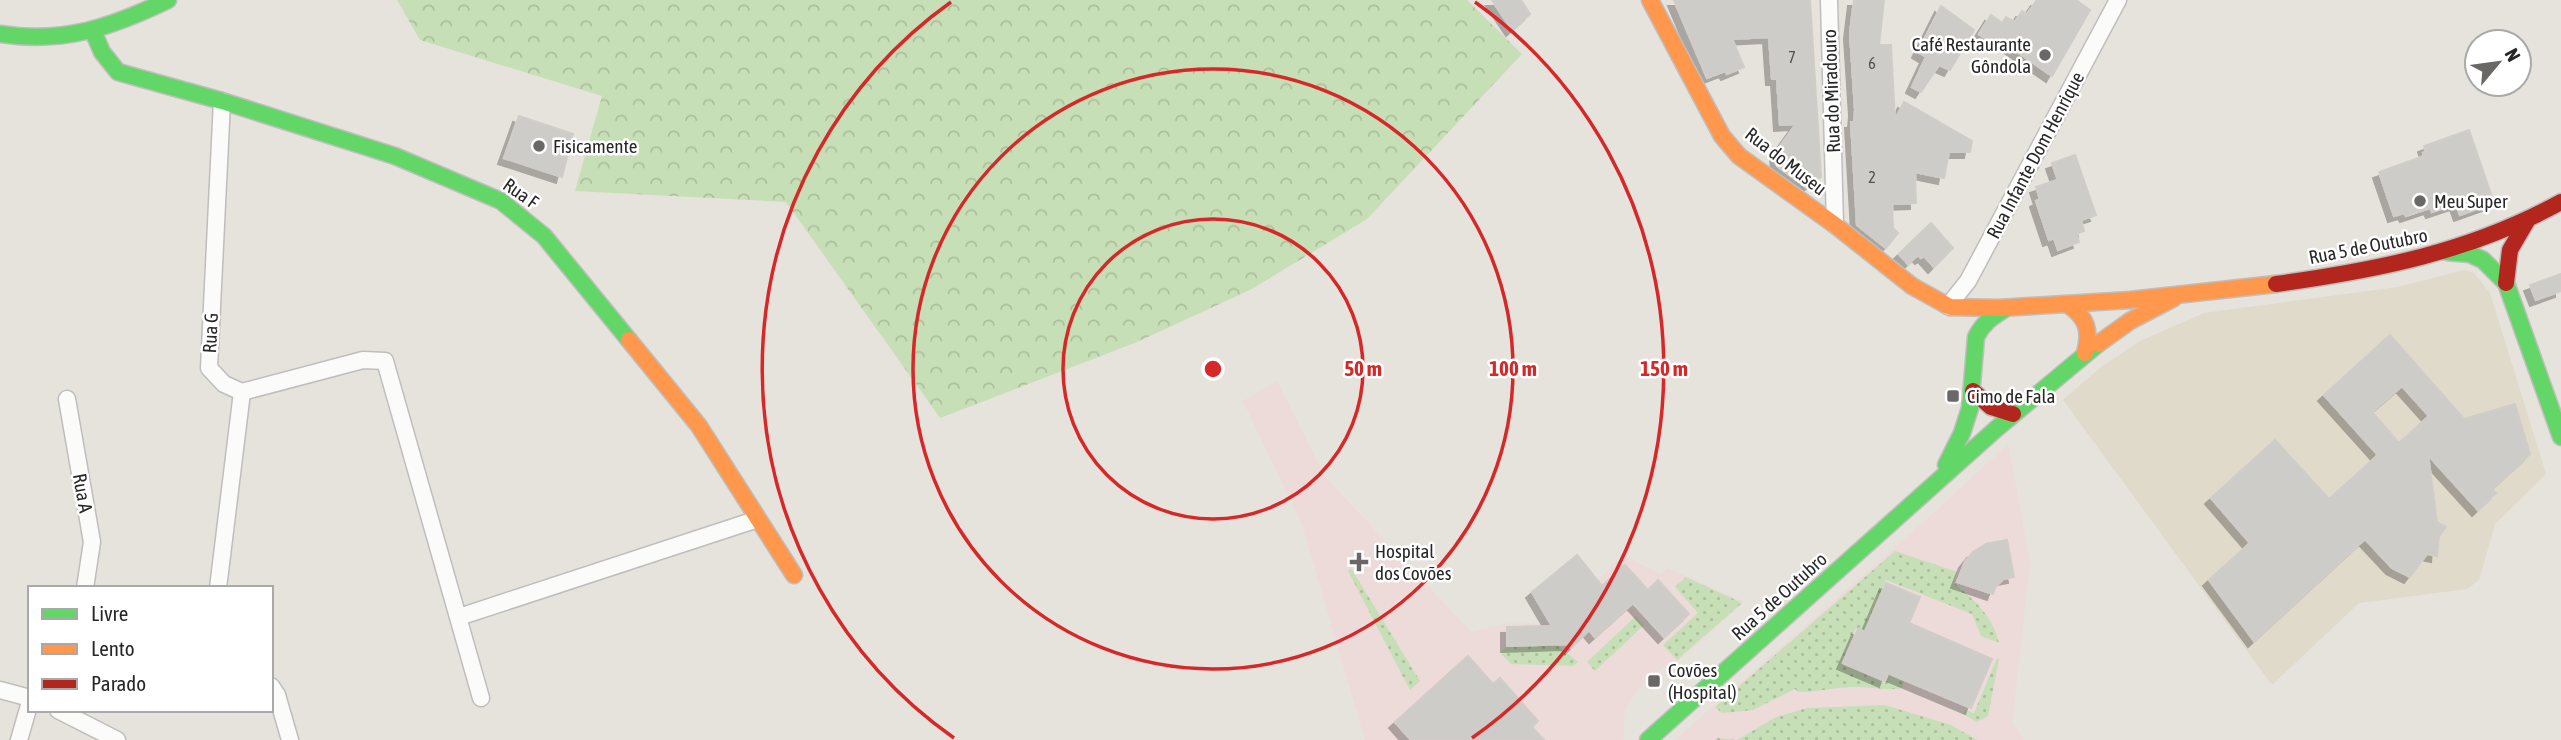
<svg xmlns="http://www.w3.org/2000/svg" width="2561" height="740" font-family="'Asap Condensed',sans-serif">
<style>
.education{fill:#e0dacb}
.medical{fill:#ecdbd9}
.grass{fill:url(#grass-dots)}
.forest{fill:url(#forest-crowns)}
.building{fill:#ceccc8;stroke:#d0cdc9;stroke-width:2;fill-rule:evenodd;filter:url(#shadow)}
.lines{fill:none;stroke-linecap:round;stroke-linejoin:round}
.street-casing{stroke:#bfbebd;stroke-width:19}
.fast-casing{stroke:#bfbebd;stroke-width:19}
.slow-casing{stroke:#bfbebd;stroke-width:19}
.jam-casing{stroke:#bfbebd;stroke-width:19}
.street{stroke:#fbfbfa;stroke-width:16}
.fast{stroke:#63d668;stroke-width:16}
.slow{stroke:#ff974d;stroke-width:16}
.jam{stroke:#b3261e;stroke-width:16}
.ring{fill:none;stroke:#d62828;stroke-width:3.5}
.poi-dot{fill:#6a6866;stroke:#fff;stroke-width:2.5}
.labels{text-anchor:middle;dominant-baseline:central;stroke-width:5;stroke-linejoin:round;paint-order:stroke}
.number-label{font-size:16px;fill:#525150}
.poi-label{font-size:19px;fill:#272727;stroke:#fff;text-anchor:start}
.street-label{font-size:19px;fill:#272727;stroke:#fff}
.centre{fill:#d62828;stroke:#fff;stroke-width:3.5}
.ring-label{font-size:21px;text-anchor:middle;font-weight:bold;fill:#d62828;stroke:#fff;stroke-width:5;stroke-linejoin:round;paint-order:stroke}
</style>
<defs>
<pattern id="grass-dots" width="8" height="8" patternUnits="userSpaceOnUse" patternTransform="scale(1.75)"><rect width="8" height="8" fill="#c7dfb6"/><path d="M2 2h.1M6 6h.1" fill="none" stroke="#abbf9c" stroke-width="1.8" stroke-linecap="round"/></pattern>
<pattern id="forest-crowns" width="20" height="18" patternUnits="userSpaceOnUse" patternTransform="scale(1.75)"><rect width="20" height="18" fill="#c7dfb6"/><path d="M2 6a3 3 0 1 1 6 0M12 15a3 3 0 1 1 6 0" fill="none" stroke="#abbf9c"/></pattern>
<filter id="shadow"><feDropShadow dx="-6" dy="6" stdDeviation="0" flood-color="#0004"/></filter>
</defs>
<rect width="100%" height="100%" fill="#e6e2dc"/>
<!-- education -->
<path class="education" d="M2464 270 2474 273 2490 293 2546 474 2495 524 2479 580 2467 589 2359 603 2272 685 2063 400 2101 367 2140 341 2204 313 2398 287Z"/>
<!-- medical -->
<path class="medical" d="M1277 381 1324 476 1471 632 1508 623 1549 624 1624 556 1661 574 1668 568 1744 602 1668 670 1664 666 1639 688 1625 708 1623 740H1365L1302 524 1243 401Z
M2008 444 2030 563 2012 722 2024 740H1675L1936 511Z"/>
<!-- grass -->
<path class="grass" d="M1895 551 1957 572 1954 583C1975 601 1992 615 1999 643L1981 636 1972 614 1886 580 1864 630 1856 628 1841 664 1885 683 1889 675 1904 682 1902 688C1886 691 1872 687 1856 687 1836 687 1818 692 1798 692L1795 689 1753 710 1722 713 1715 707Z
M1351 568 1420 681 1410 690 1348 571Z
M1686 577 1742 603 1677 660 1663 645 1698 613 1675 587Z
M1636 616 1644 625 1595 671 1587 662Z
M1557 645 1578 662 1573 666 1511 664 1502 655V651L1507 647Z
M1997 658 1999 659 1988 716 1977 722 1963 714 1965 710 1974 713Z
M1885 705 1951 725 1977 740H1715L1718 738 1737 740 1776 717 1807 708Z"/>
<!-- forest -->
<path class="forest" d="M397 0H1467L1522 54 1367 219 1252 289 1137 342 940 418 786 202 575 191 602 96 420 40Z"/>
<!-- building -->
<path class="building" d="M1492 0H1521L1530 14 1512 30Z
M1674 0H1810L1821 177 1806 187 1777 166 1776 152 1796 124 1780 125 1777 79H1772L1769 37 1732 39 1744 67 1727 74 1725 71 1707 78Z
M1854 0H1884L1879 45H1891L1895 120 1904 102 1972 141 1970 152H1949L1944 178 1915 172 1916 203 1892 204 1893 228 1898 233 1886 248 1857 225 1851 122H1854L1855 110 1850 33Z
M2037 0H2076L2090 10 2052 76 2000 40 1995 46 1979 34 1991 15 2002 23 2006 17 2015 22 2022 11 2027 14Z
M1941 6 1974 30 1950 70 1939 65 1921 92 1912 87 1926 57 1918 52Z
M519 116 573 134 562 177 504 158Z
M2469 130 2494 203 2460 215 2456 204 2432 212 2430 208 2406 216 2404 213 2394 216 2379 172 2424 156 2423 153 2426 152 2424 146Z
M2075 155 2096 215 2081 220 2084 231 2076 234 2079 242 2058 250 2054 238 2049 240 2036 201 2040 199 2036 187 2058 180 2052 163Z
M1931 223 1953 248 1934 267 1924 256 1921 258 1918 255 1908 264 1899 254Z
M2561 274V291L2536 300 2530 285Z
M2390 335 2464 419 2515 404 2530 454 2492 489 2496 493 2478 510 2428 455 2437 522 2446 527 2439 536 2437 556 2427 554 2410 577 2392 568 2365 539 2254 641 2209 580 2250 543 2211 498 2275 440 2329 499 2378 455 2324 395ZM2402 386 2429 416 2399 443 2372 412Z
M2007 540 2014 577 2003 579 1996 586 1993 594 1957 582 1965 562 1973 552 1986 544Z
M1577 555 1602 586 1625 565 1648 590 1658 580 1689 614 1664 637 1633 603 1595 637 1589 630 1571 648 1568 644 1507 646V627L1552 626 1532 592Z
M1886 583 1920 597 1909 623 1992 659 1971 708 1888 673 1885 681 1843 663 1858 629 1865 632Z
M1468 656 1493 684 1500 678 1538 721 1532 727 1544 740H1411L1395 722Z"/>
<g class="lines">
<defs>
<path id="street" d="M1829 0 1835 225
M222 101 209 368 224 384 242 392
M1950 307 1948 306 1968 281 2118 0
M242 392 363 360 385 361 481 698
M67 399 92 542 85 588
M218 588 242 392
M459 617 758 519
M271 686 277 695 290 740
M0 690 30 698
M58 710 117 740
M19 740 30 702"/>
<path id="fast" d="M93 31 102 52 118 72 222 101 395 156 501 201 544 236 629 340
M0 34C63 44 112 27 168 0
M2447 252 2470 254 2483 260 2506 283 2561 437
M1946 465 1962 433 1970 408 1976 337C1983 323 1992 317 2005 309
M1648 740 1996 429 2098 344"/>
<path id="slow" d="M1650 0 1722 136 1739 156 1835 225 1912 286 1948 306
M2067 304C2087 317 2091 331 2085 353
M1950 307 1999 308 2130 300 2276 284
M629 340 699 426 794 575
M2098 344 2130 321 2174 298"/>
<path id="jam" d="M2506 283 2510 250 2527 221
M2276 284C2378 270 2470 252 2561 202
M1973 391 1991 407 2013 414"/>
</defs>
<!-- street casing -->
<use href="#street" class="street-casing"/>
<!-- fast casing -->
<use href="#fast" class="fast-casing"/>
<!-- slow casing -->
<use href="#slow" class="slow-casing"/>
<!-- jam casing -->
<use href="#jam" class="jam-casing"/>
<!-- street -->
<use href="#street" class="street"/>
<!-- fast -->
<use href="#fast" class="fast"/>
<!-- slow -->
<use href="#slow" class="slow"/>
<!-- jam -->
<use href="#jam" class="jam"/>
</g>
<!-- distance rings -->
<g class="ring">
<circle cx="1213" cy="369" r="150"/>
<circle cx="1213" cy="369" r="300"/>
<path d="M954 738A451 451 0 0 1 951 2M1475 2A451 451 0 0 1 1472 738"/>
</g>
<!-- markers -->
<g class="poi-dot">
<circle cx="2045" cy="55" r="7"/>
<circle cx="539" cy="146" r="7"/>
<circle cx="2420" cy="201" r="7"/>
<rect x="1946" y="389" width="14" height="14" rx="3.5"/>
<path d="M1355.5 551.5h7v7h7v7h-7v7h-7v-7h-7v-7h7z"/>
<rect x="1647" y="674" width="14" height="14" rx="3.5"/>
</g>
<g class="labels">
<!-- number labels -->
<g class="number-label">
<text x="1792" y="57">7</text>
<text x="1872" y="63">6</text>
<text x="1872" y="177">2</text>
</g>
<!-- poi labels -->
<g class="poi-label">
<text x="2031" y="44" text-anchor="end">Café Restaurante<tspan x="2031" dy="22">Gôndola</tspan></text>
<text x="553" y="146">Fisicamente</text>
<text x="2434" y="201">Meu Super</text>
<text x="1967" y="396">Cimo de Fala</text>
<text x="1375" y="551">Hospital<tspan x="1375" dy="22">dos Covões</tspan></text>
<text x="1668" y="670">Covões<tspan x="1668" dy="22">(Hospital)</tspan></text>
</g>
<!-- street labels -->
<g class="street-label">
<text transform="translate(1831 91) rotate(-92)">Rua do Miradouro</text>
<text transform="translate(2035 155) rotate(-62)">Rua Infante Dom Henrique</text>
<text transform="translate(1786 161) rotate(38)">Rua do Museu</text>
<text transform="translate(521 193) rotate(35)">Rua F</text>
<text transform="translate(2368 246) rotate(-11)">Rua 5 de Outubro</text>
<text transform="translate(210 333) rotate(-87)">Rua G</text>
<text transform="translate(83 493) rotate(80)">Rua A</text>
<text transform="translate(1779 596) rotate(-42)">Rua 5 de Outubro</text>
</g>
</g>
<circle cx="1213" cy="369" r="10" class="centre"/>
<g class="ring-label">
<text x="1363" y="376">50 m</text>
<text x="1513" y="376">100 m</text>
<text x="1664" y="376">150 m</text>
</g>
<!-- legend -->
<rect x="28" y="586" width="245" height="126" fill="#ffffff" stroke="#a9a9a9" stroke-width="2"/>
<rect x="42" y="609" width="35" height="10" fill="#63d668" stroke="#a9a9a9" stroke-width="2"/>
<text x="91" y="621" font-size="21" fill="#272727">Livre</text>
<rect x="42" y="644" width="35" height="10" fill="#ff974d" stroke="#a9a9a9" stroke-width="2"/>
<text x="91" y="656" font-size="21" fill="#272727">Lento</text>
<rect x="42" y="679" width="35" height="10" fill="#b3261e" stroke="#a9a9a9" stroke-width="2"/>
<text x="91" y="691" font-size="21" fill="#272727">Parado</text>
<!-- north arrow -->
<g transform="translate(2498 63) rotate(61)"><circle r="33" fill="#ffffff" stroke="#a9a9a9" stroke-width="2"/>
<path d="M0-5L12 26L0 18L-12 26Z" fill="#6a6866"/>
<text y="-10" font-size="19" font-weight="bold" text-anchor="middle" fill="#272727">N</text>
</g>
</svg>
